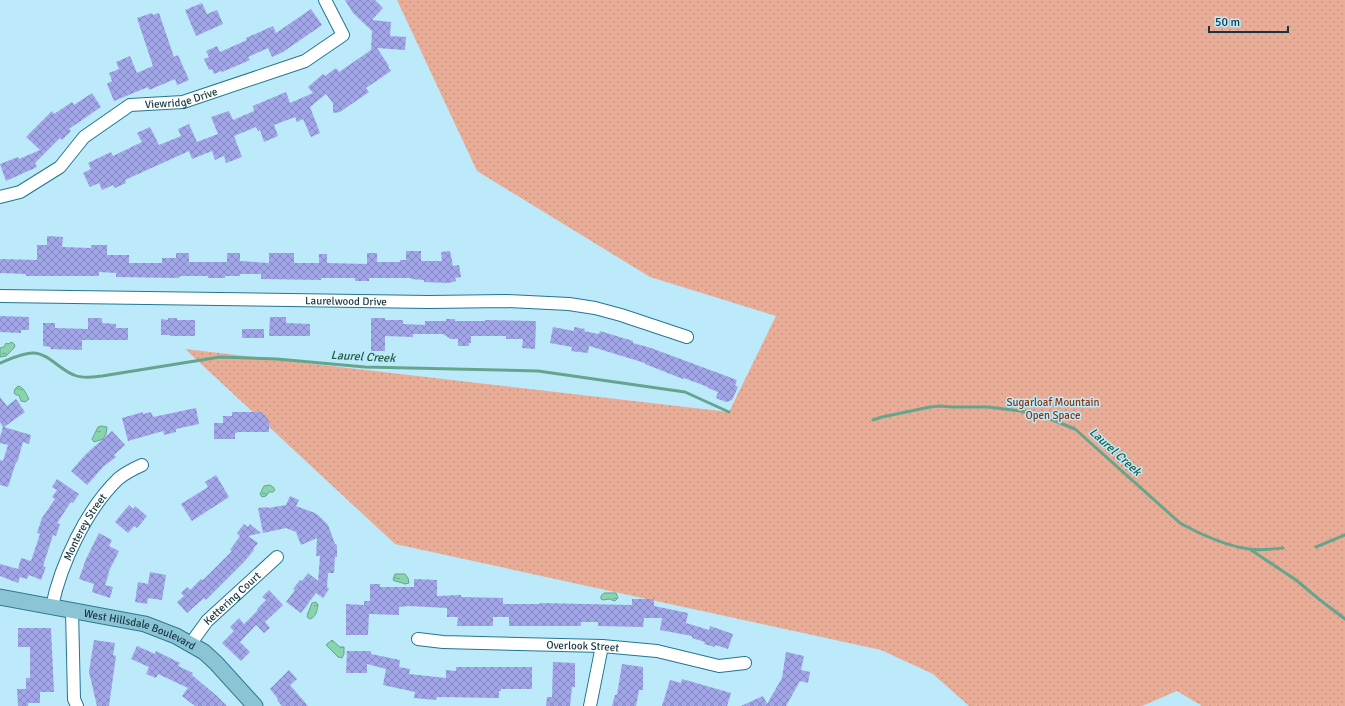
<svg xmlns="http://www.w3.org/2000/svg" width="1345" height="706" font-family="Signika,sans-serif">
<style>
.park{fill:url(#park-dots)}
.water{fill:url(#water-ripples);stroke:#66a58d}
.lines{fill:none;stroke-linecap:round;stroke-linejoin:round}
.stream{stroke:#66a58d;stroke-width:3}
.building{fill:url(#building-cross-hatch)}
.minor-casing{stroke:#22778f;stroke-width:14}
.major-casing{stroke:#2f798f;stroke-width:17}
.minor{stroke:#fff;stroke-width:12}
.major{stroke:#8bc4d5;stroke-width:15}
.labels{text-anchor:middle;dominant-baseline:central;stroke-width:3;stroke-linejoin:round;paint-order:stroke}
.street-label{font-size:11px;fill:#153742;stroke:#bceafa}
.park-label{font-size:11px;fill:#8b3612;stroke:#bceafa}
.water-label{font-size:12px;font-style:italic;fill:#225b41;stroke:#bceafa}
</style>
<defs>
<pattern id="park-dots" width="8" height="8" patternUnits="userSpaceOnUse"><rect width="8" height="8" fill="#e9ad97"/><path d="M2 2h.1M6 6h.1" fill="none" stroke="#c79583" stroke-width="1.8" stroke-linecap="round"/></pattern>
<pattern id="water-ripples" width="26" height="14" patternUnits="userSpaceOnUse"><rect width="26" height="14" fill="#88d4ad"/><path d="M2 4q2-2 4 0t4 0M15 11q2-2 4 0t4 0" fill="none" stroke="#6ead8e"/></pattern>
<pattern id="building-cross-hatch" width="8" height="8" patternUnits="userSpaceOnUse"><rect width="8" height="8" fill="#a2a6e8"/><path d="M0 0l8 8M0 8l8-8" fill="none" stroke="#8388be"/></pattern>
</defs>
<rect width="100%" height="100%" fill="#bceafa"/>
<!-- park -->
<path class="park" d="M397 0H1345V706H1202L1177 691 1142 706H969L933 674 881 650 395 544 185 349 729 412 776 316 650 277 477 171Z"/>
<!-- water -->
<path class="water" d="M12 342 15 345 14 348 6 356 0 357V348L4 347 6 343 8 344Z
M18 386C24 387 26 394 29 399L25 402 21 401 19 395H16L14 393 15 389Z
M101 426 107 427 106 434 103 439 94 442 92 439 98 427Z
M270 485 273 487 275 490 273 492H269L266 496 262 497 260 494 264 486Z
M395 574H405L408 578 409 583 405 584C401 582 396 582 393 580Z
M604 593H616L618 598 615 601 609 599 603 600 601 599V596Z
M316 602 318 605C317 611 316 617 310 619L307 617 308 613 312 603Z
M332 640 340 647H344V654L342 658 338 657 326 645Z"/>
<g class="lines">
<!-- stream -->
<path class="stream" d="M0 363C10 359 22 353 33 353 48 353 60 370 74 375 83 379 94 377 102 376L220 357 277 359 365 367 538 371 685 392 729 412
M873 420 882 417 930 407 940 406 952 407H988L1020 411 1040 415 1075 429 1180 523C1200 534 1227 546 1249 549 1260 551 1272 549 1283 548
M1316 547 1345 535
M1251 550 1296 580 1320 600 1345 619"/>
</g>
<!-- building -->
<path class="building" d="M345 0H375L383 8 372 20 391 22 390 36 406 37 405 50 377 48 389 66 388 67 391 71 366 88 369 92 340 112 333 113V103L326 94 310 107 320 133 311 137 303 119 297 122 295 117 274 125 278 136 264 142 260 130 258 131 256 127 234 136 242 157 226 163 224 156 215 160 212 151 192 159 189 151 125 180 126 183 115 188 113 185 102 190 99 183 90 187 83 173 91 169 88 163 111 152 113 156 142 142 137 133 150 127 159 145 181 136 178 129 189 124 197 142 218 134 211 117 229 111 233 120 254 111 253 106 286 92 290 103 313 93 308 87 323 74 325 76 336 68 339 72 371 50 372 31 353 13Z
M202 3 207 14 217 10 223 24 196 36 185 10Z
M311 9 322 25 283 52 272 57 268 48 248 57 250 60 222 72 221 71 214 74 212 69 209 70 204 59 209 57 206 51 217 46 220 52 247 40 246 38 273 26 276 33Z
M152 13 153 15 159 13 174 57 178 55 189 80 177 85 175 79 149 90 148 87 114 101 107 84 112 81 109 73 119 69 116 62 130 56 137 73 153 66 137 18Z
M92 93 101 107 69 129 71 131 62 140 60 138 35 163 37 167 6 181 0 164 18 157 19 159 40 150 26 137 52 111 54 114 72 102 74 105Z
M47 236 63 237 62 247 91 248V245H107V255H129V263H162V258H176V253H189V262H227V253H240V261L269 263V253H294V263H319V254H327V263L367 264V253H377V262H400V260H406V251H421V261H442L441 252 450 251 453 266 459 265 461 277 455 278 456 281 449 283 424 282V280L411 279V278H369V281H355V278H321V280L261 279V274H240V276H225V278H208V276H180V277L177 278 116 277V273L99 272V276H26V274L0 273V259L37 260V245H47Z
M0 316 29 317V330H21V333L0 332Z
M270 317H286V323L310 324V336H269Z
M88 318H102V323L116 324V328H128V340H82V350L50 349 51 347 43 346V323H55V328L88 329Z
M168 318H177V320H195V336H170V335H161V319L168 320Z
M371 318H385V320H403V324L425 325V321H446V319H455V321H485V320L536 321 535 349 522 348 523 339H506V336H471V343H469V346H458V339H451L443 334H413V337L385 336V351H371Z
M553 327 574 331V327L585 329 584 331 599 334 600 331 633 341V343L651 348 737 380 735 385 738 387 732 400 726 402 716 398 718 392 708 388V387L684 378 683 379 645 364V363L589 346 588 353 571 351 572 347 550 343Z
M242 329H264V338H242Z
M0 397 7 406 16 399 25 412 4 427 31 435 29 444 23 442 17 463 16 462 8 487 0 485V460L3 461 8 445 0 443V437L3 427 0 422Z
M196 408 199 424 176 429V432L164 435 163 431 128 441 122 418 143 412V414L151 412 153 417Z
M232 412H262L269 421V432H237V433H235V439H214V423H223V416H232Z
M112 431 125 445 114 455 116 457 104 466 87 485 71 471 86 454Z
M216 475 229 497 192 521 181 504 208 487 205 482Z
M57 479 79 494 73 503 71 502 57 523 60 524 56 536 53 535 43 566 46 567 41 580 29 575 27 579 20 577 18 583 0 576V564L18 569 21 558 31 561 40 534 37 533 42 518 55 499 52 497 57 490 52 487Z
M290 496 299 500 296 506 315 513 319 516 328 525 335 544 337 545V557H335L334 573H328L327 587 329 589 323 598 316 593 301 613 286 602 295 590 293 589 300 580 302 581 308 573 318 581 320 556H316L317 538 301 545 296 532 286 528 263 533 258 508 267 507 268 508 286 505Z
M129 505 133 509 135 506 147 516 137 528 134 526 128 533 115 522Z
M244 524 248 527 250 524 261 533 248 536 258 543 253 549 254 550 244 562 206 600 204 598 187 613 177 602 184 596 181 593 187 587 190 590 201 579 203 580 232 551 230 550 240 536 237 533Z
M99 533 112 540 109 546 119 551 108 573H109L105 585 113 587 110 598 92 592 94 584 79 579 86 559Z
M150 572 166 575 162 600 148 598 147 604 135 602 138 582 148 584Z
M414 579 437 580V596L461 595V597L503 598V604H540V603L632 605V599H654V606L688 613 686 623 709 630 710 626 733 634 728 649 715 645V647L704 644 705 642 692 638V636L660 630 662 618H644L643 627 598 626V622H581V626H509V617H493V626H457L458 617H447V608L409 606 399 607V615L369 614 368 635H346V604L364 605V601H370V584H380V587H414Z
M269 590 283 605 265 622 270 628 264 633 256 625 240 642 250 652 241 661 222 643 234 631 230 627 239 618 244 624 258 610 257 609 266 600 262 597Z
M18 628H51L54 692H40V703H28V706H18L17 689H26V678H30V647H18Z
M94 640 115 643 113 655 116 656 109 706H97L89 672Z
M137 646 155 654 156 651 180 663 178 666 193 673 192 675 217 696 227 706H195L182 696 188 688 158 674 156 678 146 674 149 667 131 659Z
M347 651H371V654L400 660 399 667 410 669 409 674 446 678V670L456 671V667H532V689H501V691H499V698L437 697 436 700 414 698 415 692 383 685 386 669 367 664V673H346Z
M786 652 804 656 801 670 810 672 808 683 800 681 786 706H741L763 696 767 704 782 678Z
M553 662 575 663V687H572L570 706H546L547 697H552Z
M622 664 643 667V690H639L636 706H612L615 695H617Z
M289 670 297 679 290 685 308 706H282L277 700 278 699 270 689Z
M682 679 731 693 727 706H662L670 680 681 683Z"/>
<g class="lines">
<defs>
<g id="minor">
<path id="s1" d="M0 197 20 192 60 167 84 137 130 105 183 102 305 61 343 35 325 0"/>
<path id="s2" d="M0 296 429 302 506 301 569 304 595 308 621 315 687 337"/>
<path id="s3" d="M52 606C61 564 86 510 118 479 125 473 133 469 142 465"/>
<path d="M72 610 74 699 77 706"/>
<path id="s4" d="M418 639 443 642 602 646 657 651 719 666 745 663"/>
<path id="s5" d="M191 643 207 621 277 557"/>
<path d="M590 706 602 646"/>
</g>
<g id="major">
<path id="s6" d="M0 597 145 624 176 636 204 652 216 663 255 706"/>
</g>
</defs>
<!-- minor casing -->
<use href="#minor" class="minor-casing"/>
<!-- major casing -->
<use href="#major" class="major-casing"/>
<!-- minor -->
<use href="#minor" class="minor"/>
<!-- major -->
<use href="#major" class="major"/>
</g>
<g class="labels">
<!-- street labels -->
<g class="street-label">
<text stroke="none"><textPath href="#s1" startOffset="214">Viewridge Drive</textPath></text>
<text stroke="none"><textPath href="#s2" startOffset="346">Laurelwood Drive</textPath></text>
<text stroke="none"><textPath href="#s3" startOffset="86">Monterey Street</textPath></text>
<text stroke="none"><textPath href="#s5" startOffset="61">Kettering Court</textPath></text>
<text stroke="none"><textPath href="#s6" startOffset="144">West Hillsdale Boulevard</textPath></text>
<text stroke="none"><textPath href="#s4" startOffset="165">Overlook Street</textPath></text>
</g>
<!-- park labels -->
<g class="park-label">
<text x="1053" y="402">Sugarloaf Mountain<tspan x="1053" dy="13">Open Space</tspan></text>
</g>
<!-- water labels -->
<g class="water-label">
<text transform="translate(363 357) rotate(3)">Laurel Creek</text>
<text transform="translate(1115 452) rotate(42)">Laurel Creek</text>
</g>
</g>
<!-- scale -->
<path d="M1209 26v6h79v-6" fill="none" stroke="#153742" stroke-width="2"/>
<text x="1215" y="26" font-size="12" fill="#153742" stroke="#bceafa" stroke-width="3" paint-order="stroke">50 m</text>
</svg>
